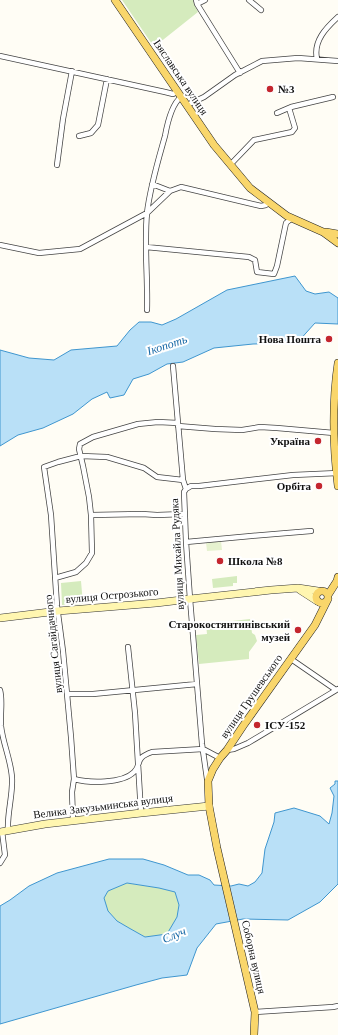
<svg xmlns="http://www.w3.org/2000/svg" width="338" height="1035" font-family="'Times New Roman',serif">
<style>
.green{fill:#d5ebbd}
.pitch{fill:#e6f2cf}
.water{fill:#b9e0f7;stroke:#3f96cf;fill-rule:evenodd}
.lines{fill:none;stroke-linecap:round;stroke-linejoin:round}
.street-casing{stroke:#444;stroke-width:6}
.secondary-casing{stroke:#333;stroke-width:8}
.primary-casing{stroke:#222;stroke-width:8}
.street{stroke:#fff;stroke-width:4.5}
.secondary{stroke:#fff6b0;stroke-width:7}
.primary{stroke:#f9d66b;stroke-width:7}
.poi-dot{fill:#c4262e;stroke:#fff;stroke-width:1.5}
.labels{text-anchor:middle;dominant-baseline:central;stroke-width:4;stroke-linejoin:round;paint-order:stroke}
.street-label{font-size:11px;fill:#111;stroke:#fff}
.poi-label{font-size:11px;font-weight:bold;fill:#111;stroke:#fff;text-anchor:end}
.water-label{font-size:12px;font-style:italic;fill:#1768a6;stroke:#fff}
</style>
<rect width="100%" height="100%" fill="#fffdf5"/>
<!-- green -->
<path class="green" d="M122 0H193L194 4 198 12 154 47Z
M237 576V583H233V586L213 588 212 579Z
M81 581 83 604 62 605 61 583Z
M250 619 252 633 255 635 257 641 249 652V659L199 664 196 635 207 634 206 624Z
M127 883 159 888 175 892 179 905 177 917 167 934 145 937 129 928 117 921 108 911 104 898 108 891Z"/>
<!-- pitch -->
<path class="pitch" d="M221 541 222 550 207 551 206 542Z"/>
<!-- water -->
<path class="water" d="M295 276 306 291 315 294 329 292 338 298V324L315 323 297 343 253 344 214 348 183 362 167 364 149 374 133 379 124 395 110 398 107 392 92 399 73 414 43 428 18 435 0 446V350L29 358 54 360 71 350 117 346 130 330 139 322H151L162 325 176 319 227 290Z
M335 781H338V884L320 902 288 920 243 919 216 924 197 948 187 975 162 978 136 985 0 1024V906L10 900 29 886 57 873 109 859H143L164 865 188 875H199L210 880 214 885 231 886 239 884 248 886 255 882 262 873 265 849 274 822 275 813 294 808 320 816 329 824 332 813 334 796 330 788 335 784ZM127 883 159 888 175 892 179 905 177 917 167 934 145 937 129 928 117 921 108 911 104 898 108 891Z"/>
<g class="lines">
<defs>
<path id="street" d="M196 0 197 4 240 73
M249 0 261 10
M197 4 205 0
M0 56 165 92 173 94 177 92
M317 59C313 41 326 28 338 17
M187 105 204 97 235 75 262 61 298 58 338 61
M277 113 291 107 333 97
M79 136 91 133 98 125 107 79
M57 165 63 119 72 71
M230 165 254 140 292 132 295 128 289 108
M152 184 170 191
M0 245 39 253 80 249 147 213 170 191 181 187 261 206 266 205 269 202
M146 247 249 257 255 260 257 272 274 274 277 266 286 223 292 218
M147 310C148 278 144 245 147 213 150 187 158 161 165 136 167 125 172 104 181 97
M173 366 183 480 186 489 184 492 186 542 190 599 202 744 207 779
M178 426 215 429 242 430 260 427 277 428 334 433
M186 489 191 486H199L293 475 338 473
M91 515 142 514 157 515 184 514
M186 542 251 536 311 531
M55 578 76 572 86 563 92 553 91 515 89 497 83 466 79 449 80 444 93 437 138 424 158 422 178 423
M128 647 135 713 141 813
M291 659 336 690
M0 690C3 701 0 714 1 726 3 744 11 760 12 778 13 795 7 813 8 830
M67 694H93L197 684
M227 750 234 749 248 743 338 689
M74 779C89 783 122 784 134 772 143 763 133 759 152 752L203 749 220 758
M73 820 72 792 74 779 71 737 63 651 57 606 51 515 44 467 58 462 81 456 107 457 144 468 157 477 183 480
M0 863 5 855 2 831
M255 1012 333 1007 338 1006"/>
<path id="secondary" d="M300 590 317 601
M0 618 58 611 156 603 190 599 271 590 298 588 318 591
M0 832 45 824 141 813 209 806"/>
<path id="primary" d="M115 0 214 145 250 188 287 216 323 232 338 243
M326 232 338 234
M338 363C332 404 333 446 338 486
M316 597a6 6 0 1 1 12 0a6 6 0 1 1-12 0Z
M328 595 337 581 338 577
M254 1035 255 1012 217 848 209 806 208 781 213 769 220 758 227 750 243 726 315 625 328 599"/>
</defs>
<!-- street casing -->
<use href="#street" class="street-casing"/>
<!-- secondary casing -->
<use href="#secondary" class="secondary-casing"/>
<!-- primary casing -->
<use href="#primary" class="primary-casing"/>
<!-- street -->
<use href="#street" class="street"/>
<!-- secondary -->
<use href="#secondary" class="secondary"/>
<!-- primary -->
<use href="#primary" class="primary"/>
</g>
<!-- markers -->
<g class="poi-dot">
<circle cx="270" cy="89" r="4"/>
<circle cx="329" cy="339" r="4"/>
<circle cx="318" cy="441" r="4"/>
<circle cx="319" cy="486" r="4"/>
<circle cx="220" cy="561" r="4"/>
<circle cx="298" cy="630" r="4"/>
<circle cx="257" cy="725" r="4"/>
</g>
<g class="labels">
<!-- street labels -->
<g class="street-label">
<text transform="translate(181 77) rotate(56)">Ізяславська вулиця</text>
<text transform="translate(177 554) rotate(-93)">вулиця Михайла Рудяка</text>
<text transform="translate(112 595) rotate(-5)">вулиця Острозького</text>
<text transform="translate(53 644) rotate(-96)">вулиця Сагайдачного</text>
<text transform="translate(251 696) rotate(-55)">вулиця Грушевського</text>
<text transform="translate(103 806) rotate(-7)">Велика Закузьминська вулиця</text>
<text transform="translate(254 957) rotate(77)">Соборна вулиця</text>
</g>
<!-- poi labels -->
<g class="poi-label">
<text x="278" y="89" text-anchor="start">№3</text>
<text x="321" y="339">Нова Пошта</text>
<text x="310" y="441">Україна</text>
<text x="311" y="486">Орбіта</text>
<text x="228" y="561" text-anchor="start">Школа №8</text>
<text x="290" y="624">Старокостянтинівський<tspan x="290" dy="13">музей</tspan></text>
<text x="265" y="725" text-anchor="start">ІСУ-152</text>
</g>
<!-- water labels -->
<g class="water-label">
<text transform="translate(167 345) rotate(-18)">Ікопоть</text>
<text transform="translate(174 935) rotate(-22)">Случ</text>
</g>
</g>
</svg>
